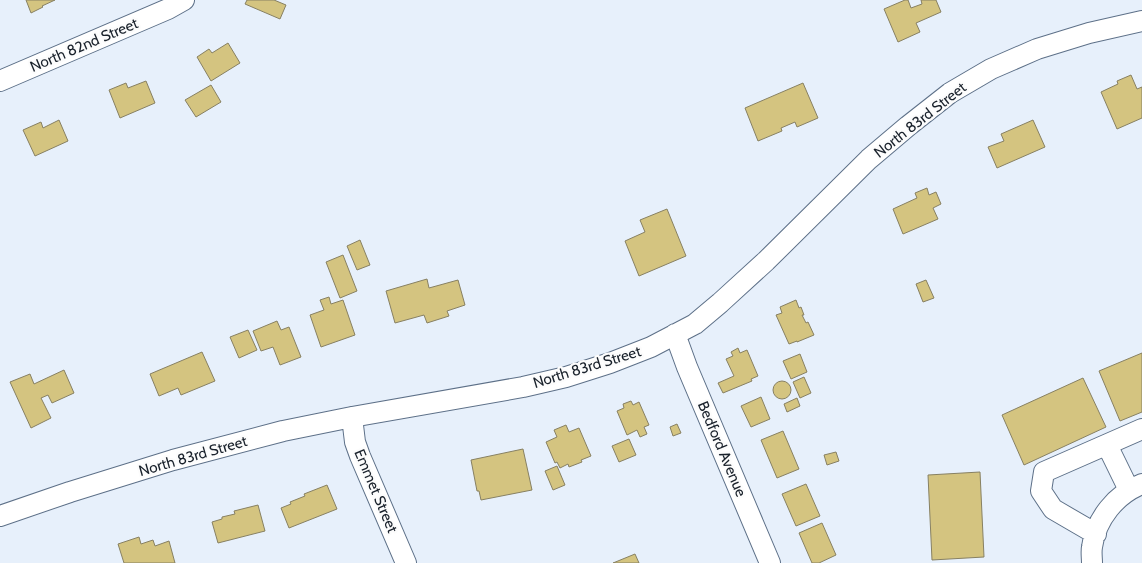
<svg xmlns="http://www.w3.org/2000/svg" width="1142" height="563" font-family="Cabin,sans-serif">
<style>
.building{fill:#d4c480;stroke:#878062}
.lines{fill:none;stroke-linecap:round;stroke-linejoin:round}
.minor-casing{stroke:#5d7088;stroke-width:22}
.minor{stroke:#fff;stroke-width:20}
.labels{text-anchor:middle;dominant-baseline:central;stroke-width:4.5;stroke-linejoin:round;paint-order:stroke}
.street-label{font-size:15px;fill:#19212b;stroke:#fcfcfc}
</style>
<rect width="100%" height="100%" fill="#e7f0fb"/>
<!-- building -->
<path class="building" d="M26 0H55L42 6 43 7 31 13Z
M247 0H274L286 5 280 19 245 4Z
M905 0H908L911 8 922 4 921 0H936L941 12 916 23 920 32 898 42 884 9Z
M228 43 240 63 211 81 197 57 209 49 212 53Z
M1131 75 1137 89 1142 87V118L1117 129 1101 92 1118 84 1117 81Z
M146 81 155 103 120 118 109 90 126 83 128 88Z
M803 83 818 118 797 127 795 122 781 128 782 131 758 141 745 108Z
M211 85 221 102 196 117 185 100Z
M59 120 68 141 35 156 23 130 41 122 43 128Z
M1033 120 1045 147 997 168 988 147 1004 141 1001 134Z
M927 188 929 195 936 192 941 204 933 208 938 219 903 234 893 209 917 198 915 193Z
M667 209 686 256 639 276 625 241 645 232 640 220Z
M360 240 370 265 357 270 347 246Z
M343 255 357 291 340 298 326 262Z
M427 279 429 288 458 280 465 305 447 311 449 316 427 323 424 315 395 323 386 291Z
M926 280 934 298 923 302 916 284Z
M329 297 331 304 343 300 355 335 321 347 310 315 324 310 320 300Z
M796 300 799 308 801 307 804 315H802L806 323 808 322 814 335 797 342V341L789 344 776 315 782 313 780 307Z
M277 321 281 330 289 327 301 357 280 365 273 347 261 351 253 331Z
M248 330 257 350 239 358 230 337Z
M738 348 740 353 747 350 758 376 751 379 752 381 723 393 718 383 734 376 726 359 733 356 731 352Z
M202 352 215 381 181 395 178 388 159 396 150 374Z
M1142 353V412L1120 421 1099 371Z
M800 354 807 372 791 379 783 361Z
M64 370 74 393 52 403 48 395 41 398 51 418 31 428 10 382 30 374 34 384Z
M804 377 811 393 800 398 793 382Z
M1083 378 1106 427 1024 465 1002 415Z
M773 390a9 9 0 1 1 18 0a9 9 0 1 1-18 0Z
M761 397 770 419 751 427 741 406Z
M797 398 800 406 787 412 784 404Z
M631 401 633 405 639 402 649 425 644 427 647 434 640 437 637 430 627 435 617 411 624 408 623 404Z
M677 424 681 433 673 436 670 427Z
M566 425 569 432 579 428 591 456 581 460 582 462 569 467 568 464 560 468 557 462 555 463 546 442 557 437 554 430Z
M783 431 799 469 777 478 761 440Z
M629 439 636 455 619 462 612 446Z
M523 449 532 490 481 500 479 491H477L471 460Z
M836 452 839 461 827 465 824 455Z
M557 466 565 485 553 490 545 471Z
M980 472 984 557 932 560 928 475Z
M806 484 820 516 796 526 782 494Z
M327 485 337 509 289 528 281 508 291 504 290 502 305 496 304 494Z
M258 505 265 531 218 543 212 522 222 519V517L235 514 234 511Z
M822 523 836 555 819 563H812L799 533Z
M139 537 141 544 153 540 155 546 169 541 175 563H124L118 544Z
M635 554 639 563H613Z"/>
<g class="lines">
<defs>
<path id="minor" d="M0 81 168 9 184 0
M675 334 687 367 770 563
M352 417 355 442 360 456 406 563
M1107 445 1129 490
M0 516 70 492 173 460 283 431 352 417 523 387 566 377 610 363 651 347 695 324 720 303 766 261 869 159 908 126 950 93 991 69 1037 49 1089 33 1142 21
M1096 534 1053 509 1041 491 1044 472 1142 429
M1092 563C1092 558 1091 552 1092 547 1096 519 1116 494 1142 484"/>
</defs>
<!-- minor casing -->
<use href="#minor" class="minor-casing"/>
<!-- minor -->
<use href="#minor" class="minor"/>
</g>
<g class="labels">
<!-- street labels -->
<g class="street-label">
<text transform="translate(84 45) rotate(-23)">North 82nd Street</text>
<text transform="translate(920 120) rotate(-38)">North 83rd Street</text>
<text transform="translate(587 367) rotate(-17)">North 83rd Street</text>
<text transform="translate(722 449) rotate(67)">Bedford Avenue</text>
<text transform="translate(193 456) rotate(-16)">North 83rd Street</text>
<text transform="translate(376 491) rotate(67)">Emmet Street</text>
</g>
</g>
</svg>
